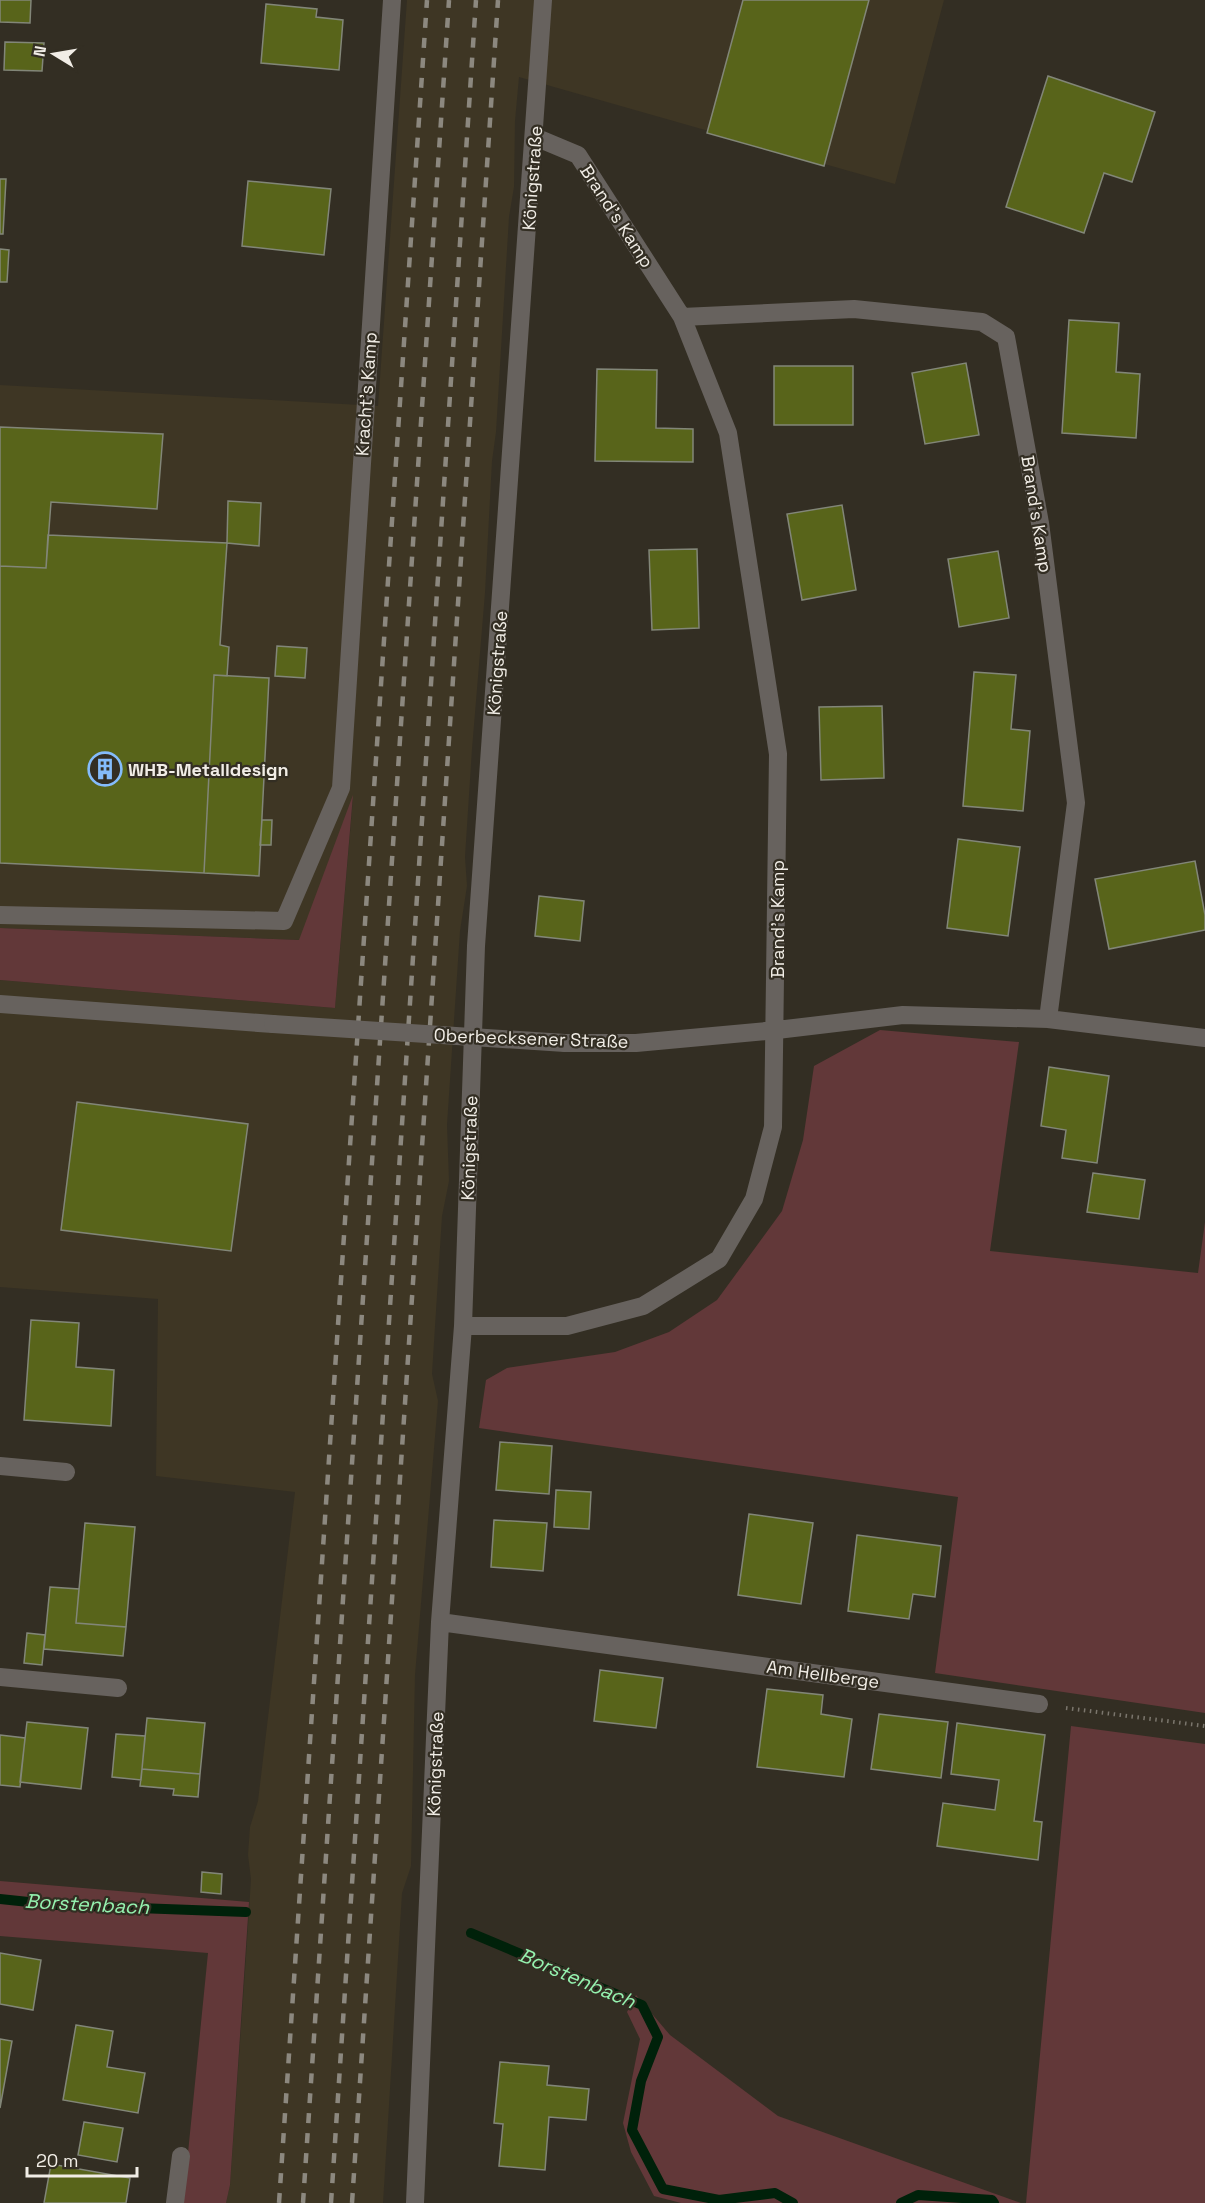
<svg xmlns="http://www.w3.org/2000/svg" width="1205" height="2203" font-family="'Space Grotesk',sans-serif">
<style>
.built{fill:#3e3624}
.green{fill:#623839}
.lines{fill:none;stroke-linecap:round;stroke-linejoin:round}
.stream{stroke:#00210a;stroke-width:10}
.building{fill:#58641a;stroke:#828678;stroke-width:1.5}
.path{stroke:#7b766d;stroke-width:4;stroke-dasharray:1.5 4.5;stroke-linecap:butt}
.minor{stroke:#67625e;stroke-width:18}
.rail{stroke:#8c887f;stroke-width:4.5;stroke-dasharray:10 10;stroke-linecap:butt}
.minor-bridge{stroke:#67625e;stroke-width:18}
.labels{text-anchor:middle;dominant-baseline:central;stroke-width:4.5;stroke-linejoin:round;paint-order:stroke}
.street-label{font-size:18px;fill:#f1ede6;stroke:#332e23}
.poi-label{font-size:18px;font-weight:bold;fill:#f1ede6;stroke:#332e23;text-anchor:start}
.water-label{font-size:20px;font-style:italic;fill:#95f2af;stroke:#332e23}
</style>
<rect width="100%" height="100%" fill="#332e23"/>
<!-- built -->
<path class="built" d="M407 0H944L895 184 519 77 515 121 514 187 509 217 496 432 492 461 485 593 472 749 465 857 467 886 460 931 447 1125 449 1181 442 1216 432 1374 438 1401 415 1675 411 1866 402 1893 383 2203H226L230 2185 246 1957 251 1879 248 1855 250 1827 258 1801 295 1492 156 1476 158 1299 0 1287V980L335 1008 353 798 300 940 0 928V385L378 406Z"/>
<!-- green -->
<path class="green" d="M353 795 335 1008 0 980V928L299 940Z
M880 1030 1019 1042 990 1251 1198 1273 1205 1222V1713L935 1673 958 1497 479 1428 486 1380 507 1368 615 1352 669 1332 717 1300 782 1211 803 1140 814 1066Z
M1071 1726 1205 1744V2203H1026Z
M0 1881 249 1902 230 2185 226 2203H183L208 1953 0 1936Z
M636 1995 670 2035 778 2116 1021 2203H681L654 2196 631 2152 623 2123 640 2039 627 2012Z"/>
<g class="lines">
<!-- stream -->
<path class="stream" d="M0 1899 57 1905 246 1912
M471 1933 642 2005 658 2037 641 2081 632 2130 663 2189 719 2200 775 2193 793 2203
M901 2203 918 2195 992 2200 994 2203"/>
</g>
<!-- building -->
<path class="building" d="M0 0H31L30 23 0 22Z
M743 0H869L824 166 707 133Z
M266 4 317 9 316 17 343 20 339 70 261 63Z
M5 42 44 43 42 71 4 70Z
M1048 76 1155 112 1132 182 1104 173 1084 233 1006 207Z
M0 179H6L3 234H0Z
M248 181 331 189 324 255 242 246Z
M0 249 9 250 7 282H0Z
M1069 320 1119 323 1116 372 1140 374 1136 438 1062 433Z
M966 363 979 435 925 444 912 373Z
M774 366H853V425H774Z
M597 369 657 370 656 428 693 429V462L595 461Z
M0 427 163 434 157 509 51 502 46 568 0 566Z
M228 501 261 503 259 546 227 543Z
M842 505 856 590 802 600 787 514Z
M48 535 227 543 220 645 229 647 227 676 214 675 204 873 0 863V566L46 568Z
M697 549 699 628 652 630 649 550Z
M998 551 1009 618 959 627 948 559Z
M277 646 307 648 305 678 275 676Z
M974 672 1016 675 1011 729 1030 731 1023 811 963 806Z
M214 675 269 678 259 876 204 873Z
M882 706 884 778 821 780 819 707Z
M262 820H272L271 845H260Z
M958 839 1020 847 1008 936 947 928Z
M1195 861 1205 915V930L1109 949 1095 879Z
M539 896 584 901 580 941 535 936Z
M1049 1067 1109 1076 1097 1163 1062 1158 1066 1130 1041 1126Z
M77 1102 248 1124 231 1251 61 1230Z
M1093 1173 1145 1180 1139 1219 1087 1212Z
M31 1320 79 1323 76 1367 114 1370 111 1426 24 1420Z
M500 1442 552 1446 549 1494 496 1490Z
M556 1490 591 1492 589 1529 554 1527Z
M749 1514 813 1523 801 1604 738 1595Z
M494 1520 547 1523 543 1571 491 1567Z
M85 1523 135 1527 126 1627 76 1623Z
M857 1535 941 1546 935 1597 913 1594 909 1619 848 1611Z
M50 1587 79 1589 76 1623 126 1627 123 1656 44 1649Z
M27 1633 45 1635 42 1665 24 1663Z
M600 1670 663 1678 656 1728 594 1721Z
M767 1689 823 1695 821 1714 852 1719 844 1777 757 1767Z
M879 1714 948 1722 941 1778 871 1769Z
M147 1718 205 1723 200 1774 142 1769Z
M27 1722 88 1728 81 1789 20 1782Z
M957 1723 1045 1735 1034 1821 1042 1822 1038 1860 937 1846 943 1803 995 1810 999 1780 951 1774Z
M116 1734 145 1736 141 1780 112 1777Z
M0 1735 25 1738 20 1787 0 1785Z
M142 1769 200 1774 198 1797 173 1795 174 1789 140 1786Z
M202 1872 222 1874 221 1894 201 1892Z
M0 1953 41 1960 33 2010 0 2004Z
M76 2025 113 2031 107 2067 145 2073 138 2113 63 2100Z
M0 2039 12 2041 0 2108Z
M500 2062 549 2066 547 2085 589 2089 586 2120 549 2117 545 2170 499 2166 503 2124 494 2123Z
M84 2122 123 2128 117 2162 78 2155Z
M51 2164 130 2178 126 2203H44Z"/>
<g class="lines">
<!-- path -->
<path class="path" d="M1066 1708 1205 1726"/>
<!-- minor -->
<path class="minor" d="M682 317 854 309 982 322 1006 337 1040 523 1076 803 1048 1019
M0 915 284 921 341 788 392 0
M0 1004 273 1024
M565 1043H636L777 1030 903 1015 1048 1019 1205 1038
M463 1326H567L643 1306 719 1259 754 1199 773 1127 778 754 728 433 682 317 578 155 535 137
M0 1466 66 1472
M440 1622 1039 1704
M0 1677 118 1688
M175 2203 181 2156
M415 2203 440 1622 463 1326 476 946 543 0"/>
<!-- rail -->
<path class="rail" d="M279 2203 427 0
M303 2203 449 0
M331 2203 476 0
M352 2203 498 0"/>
<!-- minor-bridge -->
<path class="minor-bridge" d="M273 1024 565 1043"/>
</g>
<!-- icons -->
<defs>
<symbol id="building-ring" viewBox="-11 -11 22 22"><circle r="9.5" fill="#332e23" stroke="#84bcfb" stroke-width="1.5"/><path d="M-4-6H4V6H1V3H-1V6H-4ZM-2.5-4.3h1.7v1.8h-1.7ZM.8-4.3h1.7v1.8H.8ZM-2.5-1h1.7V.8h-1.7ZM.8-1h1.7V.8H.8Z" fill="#84bcfb"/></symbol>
</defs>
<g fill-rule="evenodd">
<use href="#building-ring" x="86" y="750" width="38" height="38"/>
</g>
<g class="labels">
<!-- street labels -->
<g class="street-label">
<text transform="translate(532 178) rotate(-86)">Königstraße</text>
<text transform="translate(617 216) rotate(57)">Brand's Kamp</text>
<text transform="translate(366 394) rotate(-86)">Kracht's Kamp</text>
<text transform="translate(1037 514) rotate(81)">Brand's Kamp</text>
<text transform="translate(497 663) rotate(-86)">Königstraße</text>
<text transform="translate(777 919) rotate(-90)">Brand's Kamp</text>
<text transform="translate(531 1038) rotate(2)">Oberbecksener Straße</text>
<text transform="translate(469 1148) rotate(-88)">Königstraße</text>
<text transform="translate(823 1674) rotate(8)">Am Hellberge</text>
<text transform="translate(435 1764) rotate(-88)">Königstraße</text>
</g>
<!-- poi labels -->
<g class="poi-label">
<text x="128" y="769">WHB-Metalldesign</text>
</g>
<!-- water labels -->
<g class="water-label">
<text transform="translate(87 1904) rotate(3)">Borstenbach</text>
<text transform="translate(577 1978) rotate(23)">Borstenbach</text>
</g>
</g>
<!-- north arrow -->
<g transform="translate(54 54) rotate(281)" stroke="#332e23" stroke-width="4.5" paint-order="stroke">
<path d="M0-4.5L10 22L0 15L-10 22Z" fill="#f1ede6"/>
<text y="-9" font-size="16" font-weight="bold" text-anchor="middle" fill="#f1ede6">N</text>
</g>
<!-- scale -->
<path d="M27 2167v9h110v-9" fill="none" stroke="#f1ede6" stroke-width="3"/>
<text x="36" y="2167" font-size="18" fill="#f1ede6" stroke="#332e23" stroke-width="4.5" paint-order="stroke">20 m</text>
</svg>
